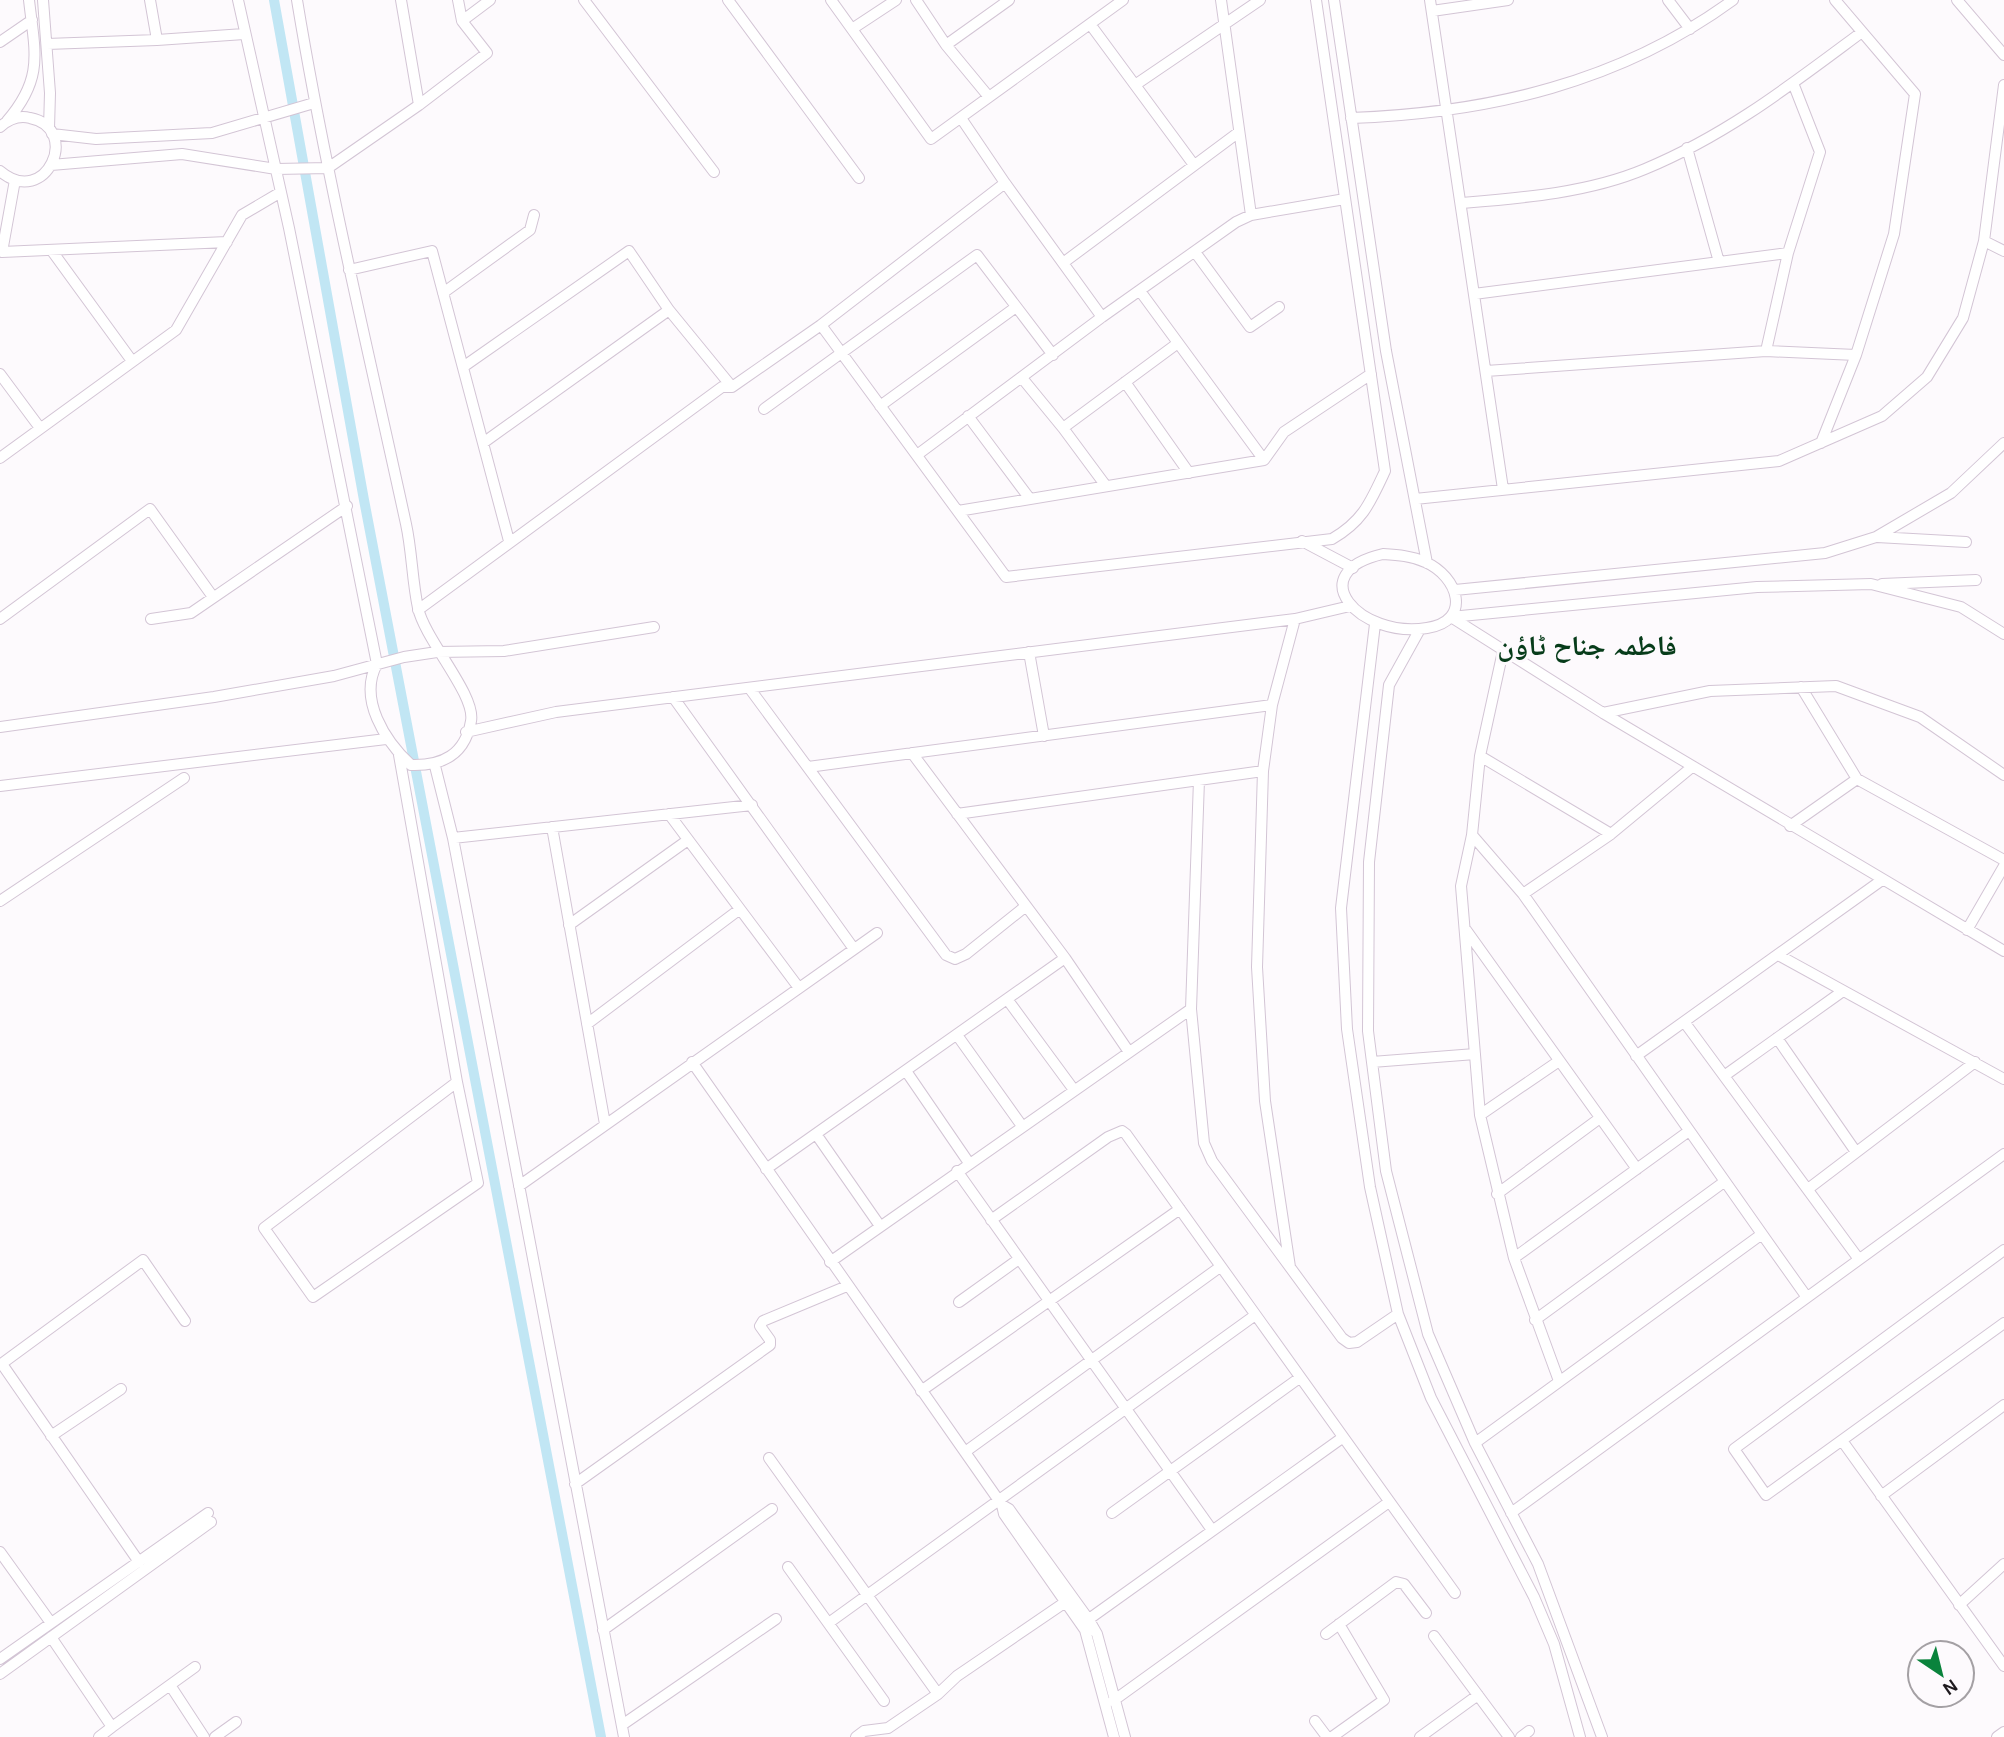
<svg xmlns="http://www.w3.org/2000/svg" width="2004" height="1737" font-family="Karla,'Noto Naskh Arabic',sans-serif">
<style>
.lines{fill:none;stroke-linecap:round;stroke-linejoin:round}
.canal{stroke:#c1e6f4;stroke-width:10}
.minor-casing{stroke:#d3c5d5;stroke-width:12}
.minor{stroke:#fff;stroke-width:10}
.labels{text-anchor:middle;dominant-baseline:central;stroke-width:6;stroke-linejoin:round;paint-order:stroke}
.district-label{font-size:28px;font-weight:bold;fill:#073c1a;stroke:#fdfafd}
</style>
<rect width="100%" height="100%" fill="#fdfafd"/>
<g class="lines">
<!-- canal -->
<path class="canal" d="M274 0 364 500 601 1737"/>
<defs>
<path id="minor" d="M43 0 50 93 49 128
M238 0 289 228 377 664C358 699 385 741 411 765 442 766 465 755 471 721 476 695 425 640 418 608 412 580 412 551 406 524 368 349 326 176 297 0
M401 0 419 105 487 53 462 21 458 0
M584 0 714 172
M728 0 859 178
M831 0 931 139 1123 0
M916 0 946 45 1009 0
M1221 0 1251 215
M1316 0 1385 471C1370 503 1363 521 1332 539L1006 577 821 325 1005 183 1102 317 1236 222 1251 215 1345 199
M1334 0 1386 351 1427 563
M1430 0 1503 489
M1668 0 1690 29
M1835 0 1915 94 1894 234 1856 355
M1957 0 2004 55
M1432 11 1508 0
M462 21 490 0
M1090 24 1194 165
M852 29 896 0
M157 40 244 34
M0 42 32 20
M47 44 157 40 150 0
M946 45 989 97
M1135 85 1260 0
M961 118 1005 183
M1351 118C1489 113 1621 82 1733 0
M7 121C44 78 35 53 29 0
M0 127C9 119 18 115 30 118 82 128 46 210 0 171
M52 134 96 139 212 133 314 103
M1687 148 1719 262
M51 165 182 154 276 169 328 168 419 105
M15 180 2 252 227 242
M1461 203C1522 198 1588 193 1645 169 1727 135 1792 84 1862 32
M1984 241 2004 251
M52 251 132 361
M1195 252 1250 327 1279 307
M1788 253 1820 152 1793 83
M1063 263 1239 132
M349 270 432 251 509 541
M1140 291 1264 460
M443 293 530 230 534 215
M1474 294 1788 253 1766 351
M463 367 629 251 669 310 732 387
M1486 371 1766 351 1856 355 1821 443
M0 374 40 428
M1022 378 1063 428 1178 343
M1125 382 1189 473
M880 406 1016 307
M764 409 977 255 1053 355
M968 416 1030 499
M1063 428 1106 486
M483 443 669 310
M917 455 1102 317
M0 458 176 330 242 215 281 192
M1415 499 1779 461 1882 416 1927 377 1963 318 1984 241 2004 85
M958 511 1264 460 1284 432 1371 374
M1877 537 1966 542
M1302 541 1353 568
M1383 554C1398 555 1412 556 1425 562 1458 576 1473 621 1427 628 1360 639 1300 573 1383 554Z
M1882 584 1976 580
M1455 590 1825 553 1876 537 1951 493 2004 443
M418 610 722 387H732L821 325
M1451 617 1603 713 2004 951
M1451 617 1757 587 1871 584 1961 607 2004 634
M0 619 150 509 213 597
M151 619 191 613 347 506
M1375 624 1341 908 1347 1029 1370 1187 1398 1314 1431 1398 1534 1597 1554 1644 1580 1737
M1420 629 1389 685 1369 862 1368 1031 1386 1171 1428 1334 1475 1443 1538 1564 1602 1737
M1029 652 1044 736
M1801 687 1857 779 2004 860
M750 689 946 955 955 959 966 954 1026 906
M673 697 854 949
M1603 713 1710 691 1836 686 1920 717 2004 775
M0 727 214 697 334 676 404 657 437 652 504 651 654 627
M466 732 556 712 1295 619 1350 606
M912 753 1065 958 1129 1052
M399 755 457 1082 264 1228 313 1297 478 1183 457 1082
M1480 756 1611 834
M435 766 453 838 624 1737
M808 767 1272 705
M1199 780 1191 1009 1204 1143 1212 1161 1342 1338 1349 1343 1357 1342 1398 1314
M0 786 386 739
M669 814 799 988
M957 814 1263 771
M1790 826 1857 779
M552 827 605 1124
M1472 835 1461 886 1480 1115 1514 1258 1559 1381
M453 838 752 805
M1523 894 1611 834 1692 767
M0 901 184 778
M569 925 688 840
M1466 930 1637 1169
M1967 930 2004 866
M1780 956 2004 1079
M1007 999 1074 1090
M1685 1023 1858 1258
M587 1024 740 909
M957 1035 1022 1126
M1777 1038 1856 1152
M1636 1056 1882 880
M692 1062 1002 1505 1009 1509 1089 1620 1097 1634 1125 1737
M1372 1062 1475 1054
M906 1071 969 1163
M1724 1076 1843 991
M1480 1115 1559 1061
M816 1134 880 1226
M766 1169 1065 958
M957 1171 1212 1530
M519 1186 877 933
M1808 1189 1975 1062
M1497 1194 1600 1118
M991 1220 1108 1137 1122 1131 1126 1134 1455 1593
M1762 1234 1806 1296
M2004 1250 1734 1449 1766 1495 2004 1323
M1514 1258 1689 1131
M830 1262 1191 1009
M1290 1267 1265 1101 1257 967 1263 771 1272 705 1295 619
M959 1302 1019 1259
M1535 1320 1724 1182
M2 1364 139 1562
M0 1365 143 1260 185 1321
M921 1391 1180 1209
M51 1436 121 1389
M1843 1442 2004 1666
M1475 1443 1762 1234 1523 894 1472 835 1480 756 1503 651
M965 1452 1220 1267
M769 1458 938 1694
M575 1484 770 1345V1340L760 1326 763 1321 847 1286
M1881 1496 2004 1405
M1002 1505 1004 1514 1085 1630 1114 1737
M1112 1513 1298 1379
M1511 1513 2004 1154
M0 1552 51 1623
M788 1567 884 1701
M1959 1605 2004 1564
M830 1622 1254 1316
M1082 1624 1342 1438
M603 1630 772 1509
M1326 1634 1396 1582 1404 1584 1426 1613
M1434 1636 1509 1737
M51 1637 112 1727 99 1737
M0 1659 208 1513
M0 1674 211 1522
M170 1685 195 1667
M1113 1701 1389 1502
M1315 1721 1327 1737
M622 1725 776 1619
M112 1727 170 1685 204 1737
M215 1737 236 1722
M856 1737 864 1731 888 1728 938 1694 957 1676 1067 1601
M1332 1737 1384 1700 1339 1624
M1420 1737 1478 1695
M1521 1737 1529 1731
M1997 1737 2004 1732"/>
</defs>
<!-- minor casing -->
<use href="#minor" class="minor-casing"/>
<!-- minor -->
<use href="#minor" class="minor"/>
</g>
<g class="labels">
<!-- district labels -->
<g class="district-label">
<text x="1587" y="645">فاطمہ جناح ٹاؤن</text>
</g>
</g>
<!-- north arrow -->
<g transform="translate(1941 1674) rotate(145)"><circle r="33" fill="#fdfafd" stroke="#a4a0a4" stroke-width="2"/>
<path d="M0-5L12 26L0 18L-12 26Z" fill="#0a833c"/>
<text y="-10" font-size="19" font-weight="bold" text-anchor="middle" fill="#1f1a1f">N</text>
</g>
</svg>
